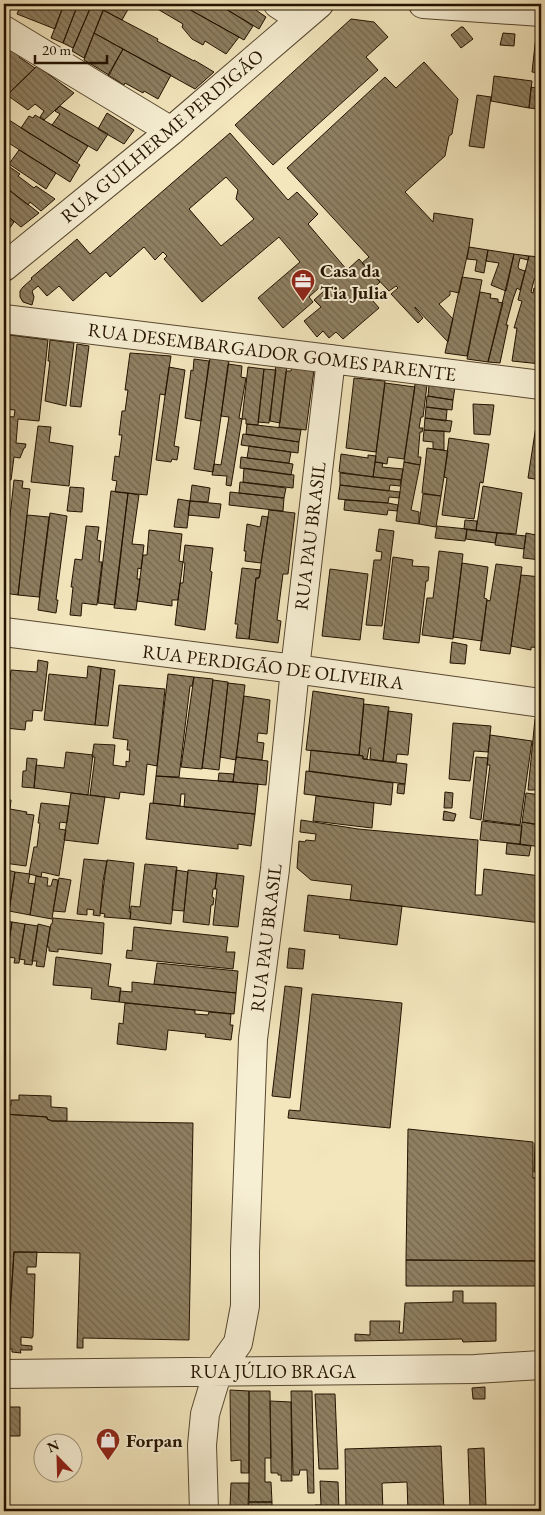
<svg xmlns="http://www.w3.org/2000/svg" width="545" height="1515" font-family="'EB Garamond',serif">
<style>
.building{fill:url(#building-back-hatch);stroke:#231200;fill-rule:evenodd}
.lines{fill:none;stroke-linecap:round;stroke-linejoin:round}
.minor-casing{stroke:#57472f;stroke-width:30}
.minor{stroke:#f7efd4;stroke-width:28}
.labels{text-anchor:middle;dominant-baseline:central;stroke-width:4;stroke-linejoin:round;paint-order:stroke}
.street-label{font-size:19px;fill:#231200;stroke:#f7efd4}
.poi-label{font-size:19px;font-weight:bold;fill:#231200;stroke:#f7efd4;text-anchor:start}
</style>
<defs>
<pattern id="building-back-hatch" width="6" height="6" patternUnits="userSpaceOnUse" patternTransform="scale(1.25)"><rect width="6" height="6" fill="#8f8062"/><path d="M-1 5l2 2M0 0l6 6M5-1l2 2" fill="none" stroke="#74674e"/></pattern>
</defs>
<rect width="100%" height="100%" fill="#f3e6bd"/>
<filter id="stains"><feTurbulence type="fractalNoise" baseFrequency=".004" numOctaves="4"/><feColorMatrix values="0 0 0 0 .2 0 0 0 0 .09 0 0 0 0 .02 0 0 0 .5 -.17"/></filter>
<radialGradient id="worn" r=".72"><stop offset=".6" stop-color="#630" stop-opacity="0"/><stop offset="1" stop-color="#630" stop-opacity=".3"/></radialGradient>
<!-- building -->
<path class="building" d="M21 4H64L55 29 17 14Z
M64 4H78L63 43 51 38Z
M78 4H92L73 48 63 43Z
M92 4H106L84 58 72 51Z
M106 4H131L122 20 103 10Z
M149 4H180L239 37 226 54 205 41 203 45 192 39 182 27 183 24Z
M187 4H218L253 26 244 40 185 7Z
M218 4H247L266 17 259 29Z
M103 10 158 39 157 41 194 61V60L214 72 195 89 94 33Z
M351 19 374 22 388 37 366 57 378 70 273 165 235 125Z
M461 27H463L473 39 461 48 451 35Z
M94 33 123 49 109 75 84 60Z
M503 33 515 34 514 46 500 45Z
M536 36H541V86L538 85 539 73 532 72Z
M4 48 9 51 11 49 21 55 19 57 35 68 7 95 4 93Z
M123 49 171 75 158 99 144 91 143 93 125 83 124 85 108 75Z
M424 62 458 99 452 134 449 136 445 156 405 192 433 222 434 213 473 219 469 247 459 293 450 291V295L439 304 453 319 448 342 415 307V308L423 318 418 323 391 294 398 288 396 286 389 291 362 263 369 257 287 168 385 77 396 88Z
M37 66 74 93 44 120 40 117 44 111 35 104 28 110 7 95Z
M494 76 532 81 529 108 491 101Z
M531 87 536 88 535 97 541 98V109L529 108Z
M477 95 491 97 484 148 469 146Z
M60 106 108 134 97 151 52 125 60 114 55 111Z
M107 113 134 130 124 144 98 129Z
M35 115 88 146 77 163 21 128 29 116 33 118Z
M9 120 80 165 70 182 4 140V127Z
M230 133 288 200 297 192 318 214 308 224 347 270 359 259 380 282 367 294 379 308 343 339 336 332 329 338 323 331 317 337 304 321 321 307 314 300 324 291 321 286 309 297 313 302 283 328 258 298 300 262 279 237 202 302 164 259 167 256 163 252 155 260 144 247 110 277 106 272 73 301 59 286 47 296 38 286 32 291 34 297 32 305 23 302 20 297V291L23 287 32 279 31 278 77 239 90 254ZM226 177 238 190 236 199 254 219 221 246 189 209Z
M19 150 56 173 46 189 9 164Z
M4 163 20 174 18 176 34 188 36 186 55 199 41 211 30 202 28 205 4 186Z
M4 186 39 213 21 227 4 213Z
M4 213 14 222 4 236Z
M469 247 488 250 484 273 475 271 477 260 467 259Z
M488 250 514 254 506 291 491 285 499 263 486 261Z
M514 254 529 256 528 260 520 258 518 267 519 269 525 271 520 290 517 288 513 299 506 325H508L500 363 488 362Z
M529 256 541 257V265L539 271 541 272V280L536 278 534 280 531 292 533 293 534 288 541 290 539 300 541 301V364L512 361 517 328H514L522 301 518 300Z
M462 277 482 280 467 356 445 353Z
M480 292 491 294 490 298 498 299V302L503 303 488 362 467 359Z
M10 335 48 340 39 421 18 419 16 443 26 444 25 448H24L20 458 14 457 11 480 4 479V416L14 417 15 410 4 409V382Z
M4 339H9L5 371H4Z
M50 340 74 343 66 406 45 401 50 361H48Z
M77 344 89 346 81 407 70 406Z
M130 353 171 356 165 395 160 394 147 495 115 492 117 481 112 480 115 456 119 457 122 435H119L122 411H125L128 390H125Z
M210 358 229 361 213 472 194 469Z
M194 359 209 361 201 421 185 418 191 370 193 371Z
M228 364 242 366 241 377 246 378 239 418 242 419 231 486 226 485 227 476 212 475 214 464 221 465 229 417 221 416Z
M276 364 287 365 280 423 270 421Z
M169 367 185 370 174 446 179 447 177 460 172 459 171 462 156 460Z
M248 367 264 369 258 425 246 424V419H242Z
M292 367 314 370 306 430 279 427 286 371H291Z
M264 369 276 370 269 423 258 422Z
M354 378 385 381 376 452 346 448Z
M385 383 415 387 404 459 388 457 387 464 375 462Z
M415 384 427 385 423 417H421L419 428H423L422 432H420L418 457H421L420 465 404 462Z
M429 385 455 387 453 400 428 396Z
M427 396 453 400 452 410 426 407Z
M473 404 494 405 490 435 474 434Z
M426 407 447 410 446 421 425 418Z
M425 418 452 421 450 432 424 430Z
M247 424 301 430 299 442 246 434Z
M38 426 51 427 49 442 73 446 69 486 31 482Z
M536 426 541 427V480L528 478Z
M424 430 444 431V450L433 449V442L423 441Z
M243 434 299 442 298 453 241 445Z
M449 438 489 444 483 483 480 482 474 519 442 515 447 478 444 477Z
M249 446 291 452 289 463 247 458Z
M427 448 448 451 441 496 422 493Z
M341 454 368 458V455L376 456 373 477 339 472Z
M241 457 293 464 291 475 240 468Z
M375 462 383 463 382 467 403 469 401 480 373 477Z
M404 462 420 465 411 510 419 512V524L396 521Z
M244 468 294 475 293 488 243 482Z
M340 473 401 480 400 486 390 485 389 491 340 485Z
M14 480 23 481 22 488 30 489 18 595 4 593V570Z
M240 482 286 488 284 498 239 493Z
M192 485 210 488 208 502 190 501Z
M340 485 400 492 399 498 389 497 388 503 338 499Z
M483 486 522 493 516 534 476 531Z
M70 487 84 488 82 512 67 511Z
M111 491 128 493 115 605 98 603Z
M230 492 284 498 283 511 229 505Z
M128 493 139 495 132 544 144 545 141 569 138 568 137 579H140L136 610 114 608Z
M423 494 441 496 436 527 419 524Z
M178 499 190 501 187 528 174 527Z
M345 500 388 503 398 505 397 511 388 510 387 515 344 510Z
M190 501 221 504 219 518 188 515Z
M269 510 295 513 288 574H283L277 620 281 621 278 643 249 639 256 578H259Z
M50 513 67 516 56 600H58L56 613 38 610Z
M27 515 49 517 39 597 18 595Z
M262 516 268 517 261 563 245 561 246 551H244L247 524 260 527Z
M465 520 477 521 476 531 464 529Z
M86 526 99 527 97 540 101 541 99 562H102L97 605 82 603 81 616 70 615 73 587H71L75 559 82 560Z
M437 526 467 529 465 541 435 538Z
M379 529 394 531 382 626 366 625 374 560H381L382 552 376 551Z
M467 529 497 533 495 543 466 539Z
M149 530 182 534 179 561 183 562 178 600H172V606L137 601 143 555H147Z
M497 533 526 536 524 549 495 545Z
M526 533 541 536V560L523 558Z
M4 539 7 540 4 570Z
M185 545 213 548 210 571 212 572 205 630 175 625 180 583H183L185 563 183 562Z
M439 551 463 554 453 639 422 635 427 598H433Z
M393 557 413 560 412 566 429 567 428 581H426L419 643 383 639Z
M462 563 488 567 484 598 487 599 482 641 453 637Z
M496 564 522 567 510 654 480 650 487 600 490 601Z
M242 568 261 570 259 578H256L249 639 236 638 238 624H235Z
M330 569 368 574 360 640 322 636Z
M521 575 541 577V648L531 647V650L511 646Z
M452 642 467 645 465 664 450 663Z
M4 655H9L4 678Z
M539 658H541V674L537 673Z
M38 660 48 662 42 711 33 710 32 721H26L25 730 5 728 11 670 37 672Z
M88 666 101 668 95 725 44 720 49 674 87 678Z
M101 668 115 670 108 726 95 725Z
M168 674 194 677 192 686H190L179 777 156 776Z
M194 677 213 679 202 769 181 767Z
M213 680 228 682 219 770 202 768Z
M228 683 245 685 236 760 220 757Z
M119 685 165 689 157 766 147 764 144 795 120 792 119 799 90 795 95 757H92L94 744 115 745 113 765 126 767V761L129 762 130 750H127L128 740 113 738Z
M313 691 364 699 359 755 306 750Z
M244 696 270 700 267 734 258 733 257 742 264 743 262 760 236 757Z
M364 704 389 707 383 761 370 759 371 748H369L367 759H363V756L359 755Z
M388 711 412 714 408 755 397 754 396 762 383 761Z
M535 719 541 720V790H528Z
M453 723 491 726 488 752 474 751 470 781 449 779Z
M490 735 532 741 520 825 483 820 490 765H487Z
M311 750 363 756V759L407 764 405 784 309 771Z
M66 752 93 755 88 795 34 788 36 765 64 768Z
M236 757 268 761 266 785 233 782Z
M476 757 488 758 481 820 470 818Z
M27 758 37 759 34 788 22 787 23 771H26Z
M306 771 393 783 391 805 304 794Z
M219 773 234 774 233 782 218 781Z
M156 776 258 784 255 814 184 807 185 794H181L180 806 153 803Z
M398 784H405L404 794 397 793Z
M445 792 453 793 452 808H444Z
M71 793 105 797 98 844 64 840Z
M526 793 541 795 539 825 522 822Z
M316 796 374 803 372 828 313 821Z
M4 799 11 800 10 809 27 812 26 814 34 815 26 866 4 863Z
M41 803 69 806 67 823 60 822 59 829 66 830 59 876 42 872 41 877 29 874 34 847H37L40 823H38Z
M150 803 255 814 251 846 238 844V849L146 839Z
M444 811 456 814 454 821 443 820Z
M301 820 358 829 478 840 475 895H482L484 869 541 876V923L350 900 352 885 311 880 297 868 299 841 305 842 306 840 315 841 316 834 300 832Z
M482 821 522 826 520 844 480 840Z
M522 822 541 825V847L520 844Z
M507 843 531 846 529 856 506 854Z
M84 859 107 861 103 881 100 916 93 915 94 910 87 909V915L77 914Z
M107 860 134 863 129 912H131L130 919 104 917 105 914 100 913Z
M145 864 177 867 171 924 130 919 131 906 140 907Z
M4 869 15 872 9 911 4 910Z
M176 870 188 872 184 911 172 910Z
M188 870 217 873 215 889H213L212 897 214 898 213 905H211L209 925 183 922Z
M15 872 30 874 28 883 35 884 30 915 9 911Z
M217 873 244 876 238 927 213 925 217 889H215Z
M36 876 48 878 47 886H51L53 879 58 880 52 919 30 915Z
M59 878 71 880 65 912 53 911Z
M308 895 402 906 397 945 339 938 340 935 304 931Z
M53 918 104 923 102 954 58 949V952L49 951V947H47L51 924H52Z
M4 920 12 922 6 960H4Z
M12 922 25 924 19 963H14L15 958 7 957Z
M25 924 38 926 32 965 24 964 25 960 19 959Z
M38 924 50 927 44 967 36 966 37 961H32Z
M134 927 228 937 226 952H235L233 969 126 958 127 950 132 951Z
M289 948 305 950 303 969 287 968Z
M56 957 111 964 108 986 121 988 119 1002 91 999 92 988 53 985Z
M157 963 238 971 236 993 154 984Z
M132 982 236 993 234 1014 119 1002 120 991 132 992Z
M285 986 302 988 290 1098 272 1096Z
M312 994 402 1003 390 1128 288 1118 289 1110 300 1111Z
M125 1003 195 1010V1014L208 1015 209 1012 231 1014 230 1025H233L231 1040 205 1037 206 1034 168 1030 166 1050 117 1044 119 1023 123 1024Z
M19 1095 51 1096V1107L67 1108V1121H52L47 1119V1117L4 1114V1105H11V1100H19Z
M4 1114 47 1117V1119L52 1121 193 1123 189 1340 83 1338V1348H77L80 1253 14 1252 8 1336 9 1328H4Z
M408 1129 533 1142V1178L541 1177V1261L406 1260Z
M535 1143H541V1173L534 1172Z
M14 1252H37L36 1267H27V1274H35L33 1336 32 1338 21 1337V1345L32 1346V1350H20L21 1353 12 1352V1349H8V1347Z
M406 1260 541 1261V1286H406Z
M453 1291H463V1303H496V1341L463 1342 462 1339 355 1341V1334L370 1335V1321H400L399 1333H403L405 1303 453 1302Z
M485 1387V1399H473L472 1388Z
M230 1390 249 1391V1473H241V1460L231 1461Z
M249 1391H270L271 1458H265V1482H271L272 1502H249Z
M291 1391H312L314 1493H308L307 1470H300L299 1475H293Z
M315 1394H335L338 1469H319Z
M270 1401 291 1402 292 1481H281V1475H278V1473H271Z
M4 1407H20V1436H4Z
M441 1446 444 1511H408L407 1482 383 1483 382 1484 383 1511H346L345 1449Z
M484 1448 486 1507H470L468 1449Z
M320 1481 338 1482 339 1511H315V1505H321Z
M231 1483H249L248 1506H230Z
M249 1502H272V1511H231V1506H248Z"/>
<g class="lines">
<defs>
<path id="minor" d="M278 4 301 19
M423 4 541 12
M4 30 171 131
M4 267 171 131 319 4
M4 319 541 385
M4 632 295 669 541 703
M4 1374 475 1369 541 1365
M204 1511 202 1445 205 1414 218 1371 238 1343 245 1306V1251L253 1039 275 869 295 669 331 359"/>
</defs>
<!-- minor casing -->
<use href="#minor" class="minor-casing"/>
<!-- minor -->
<use href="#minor" class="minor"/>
</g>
<!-- icons -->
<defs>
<symbol id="office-pin" viewBox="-11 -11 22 30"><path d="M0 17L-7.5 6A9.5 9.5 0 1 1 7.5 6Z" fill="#8f2418" stroke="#f7efd4"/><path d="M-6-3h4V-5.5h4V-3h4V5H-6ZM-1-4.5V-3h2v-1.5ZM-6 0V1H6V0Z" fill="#fff"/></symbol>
<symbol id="shop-pin" viewBox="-11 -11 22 30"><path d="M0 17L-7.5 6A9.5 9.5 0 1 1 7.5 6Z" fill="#8f2418" stroke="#f7efd4"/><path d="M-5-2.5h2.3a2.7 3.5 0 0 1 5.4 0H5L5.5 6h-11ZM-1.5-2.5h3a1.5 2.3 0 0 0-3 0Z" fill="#fff"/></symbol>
</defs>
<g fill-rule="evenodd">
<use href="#office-pin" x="289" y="267" width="28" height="38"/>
<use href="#shop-pin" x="94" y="1426" width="28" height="38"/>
</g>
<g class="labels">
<!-- street labels -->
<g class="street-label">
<text transform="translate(162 136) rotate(-40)">RUA GUILHERME PERDIGÃO</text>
<text transform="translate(272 352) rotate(7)">RUA DESEMBARGADOR GOMES PARENTE</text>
<text transform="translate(310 536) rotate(-83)">RUA PAU BRASIL</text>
<text transform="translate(273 667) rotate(7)">RUA PERDIGÃO DE OLIVEIRA</text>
<text transform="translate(266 938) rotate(-83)">RUA PAU BRASIL</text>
<text x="273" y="1371">RUA JÚLIO BRAGA</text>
</g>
<!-- poi labels -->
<g class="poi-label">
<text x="320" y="270">Casa da<tspan x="320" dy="22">Tia Julia</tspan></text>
<text x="126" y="1440">Forpan</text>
</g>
</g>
<!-- margin -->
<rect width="545" height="1515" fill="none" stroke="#f3e6bd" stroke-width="20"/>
<rect x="5" y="5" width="535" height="1505" fill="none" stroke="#231200" stroke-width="2.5"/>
<rect x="10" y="10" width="525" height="1495" fill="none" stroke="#231200"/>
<!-- north arrow -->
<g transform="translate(58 1458) rotate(337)"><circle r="24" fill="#f7efd4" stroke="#a2977f"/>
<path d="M0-4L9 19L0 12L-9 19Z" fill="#8f2418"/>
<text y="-8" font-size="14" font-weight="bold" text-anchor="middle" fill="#231200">N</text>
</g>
<!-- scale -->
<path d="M35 55v8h72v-8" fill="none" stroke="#231200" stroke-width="2.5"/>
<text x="42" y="55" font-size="15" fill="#231200" stroke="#f7efd4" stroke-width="4" paint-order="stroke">20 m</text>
<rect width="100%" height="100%" filter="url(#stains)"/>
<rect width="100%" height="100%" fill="url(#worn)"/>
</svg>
